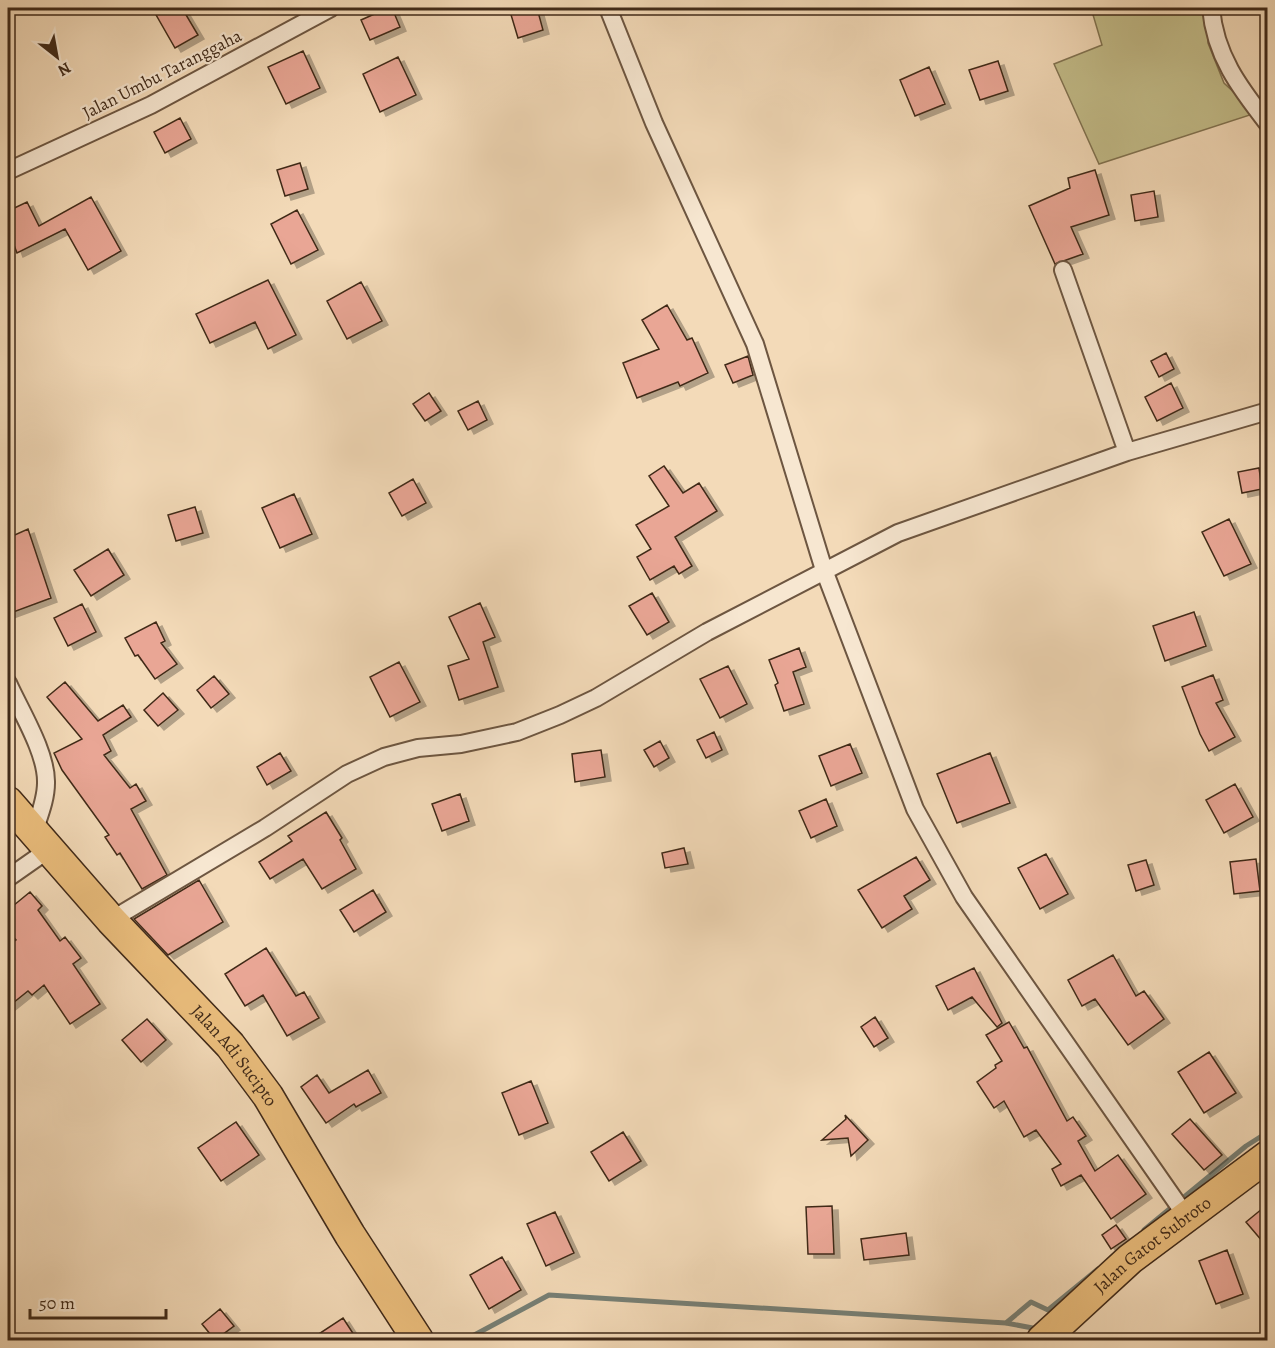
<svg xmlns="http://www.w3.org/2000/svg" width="1275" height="1348" font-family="Alegreya,serif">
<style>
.green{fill:#c3bd8a;stroke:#827452;stroke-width:1.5}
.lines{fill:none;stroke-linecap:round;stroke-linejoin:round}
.stream{stroke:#778076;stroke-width:5}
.building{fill:#e9a695;stroke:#402a19;stroke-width:1.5;filter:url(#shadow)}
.street-casing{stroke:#6d5641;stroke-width:20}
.highway-casing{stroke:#402a19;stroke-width:33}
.street{stroke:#f7e7d1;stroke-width:16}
.highway{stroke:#eabd7c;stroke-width:30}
.labels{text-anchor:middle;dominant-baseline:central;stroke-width:4.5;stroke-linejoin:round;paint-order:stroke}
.street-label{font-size:18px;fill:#402a19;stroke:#f7e7d1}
</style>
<defs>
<filter id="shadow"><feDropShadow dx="6" dy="4" stdDeviation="0" flood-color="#0004"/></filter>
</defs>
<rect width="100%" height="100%" fill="#f3dab8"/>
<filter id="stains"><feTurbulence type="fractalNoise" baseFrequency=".00333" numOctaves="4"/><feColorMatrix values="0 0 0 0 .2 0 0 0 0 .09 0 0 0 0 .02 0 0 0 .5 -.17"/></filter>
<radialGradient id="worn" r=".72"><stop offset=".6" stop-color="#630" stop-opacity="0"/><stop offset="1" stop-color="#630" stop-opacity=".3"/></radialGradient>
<!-- green -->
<path class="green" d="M1091 8H1207L1208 43 1224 83 1256 113 1099 164 1054 64 1102 45Z"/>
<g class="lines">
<!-- stream -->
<path class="stream" d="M1144 1230 1246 1146 1268 1132
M1006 1323 1031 1302 1048 1310 1098 1269
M1062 1334 1092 1340
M465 1340 549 1295 1006 1323 1038 1329"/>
</g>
<!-- building -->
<path class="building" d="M165 8H182L198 35 175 48 155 13Z
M388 8H392L400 27 370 40 361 20Z
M509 8H537L543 30 518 38Z
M303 51 320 88 286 104 268 67Z
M398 57 416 95 380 112 363 74Z
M998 61 1008 91 980 100 969 70Z
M929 67 945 104 915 116 900 80Z
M180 118 191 139 165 153 154 132Z
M300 163 308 189 285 196 277 170Z
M1095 170 1109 215 1071 227 1083 254 1055 264 1029 206 1070 188 1068 178Z
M1154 191 1158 217 1135 221 1131 195Z
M91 197 121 251 88 270 65 229 17 253 8 229V211L27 202 39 226Z
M297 210 318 250 291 264 271 224Z
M268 280 296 335 268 349 255 322 210 343 196 314Z
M361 282 382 321 347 339 327 301Z
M667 305 687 340 692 338 708 373 680 386 678 382 637 398 623 363 659 349 642 320Z
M1166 353 1174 369 1159 377 1151 361Z
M748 356 753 375 733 383 725 365Z
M1171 383 1183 408 1157 421 1145 397Z
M429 393 441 411 425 421 413 404Z
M478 401 487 420 468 430 458 411Z
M664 466 683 493 699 483 717 511 675 537 692 566 679 574 674 566 650 580 637 557 651 549 636 525 669 506 649 476Z
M1259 468 1262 489 1242 493 1238 472Z
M413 479 426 503 402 516 389 493Z
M294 494 312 534 280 548 262 508Z
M195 507 203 533 176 541 168 515Z
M1229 519 1251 564 1224 576 1202 532Z
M28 529 51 598 8 614V538Z
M108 549 124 575 91 596 74 570Z
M652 593 669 622 647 635 629 606Z
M480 603 495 637 483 642 498 687 459 700 448 666 469 659 449 617Z
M82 604 96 632 68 646 54 618Z
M1194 612 1206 646 1165 661 1153 626Z
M156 622 165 641 161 643 177 664 155 679 138 655 135 656 125 638Z
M799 648 806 667 793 672 804 704 784 711 775 685 778 683 769 660Z
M399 662 420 702 390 717 370 677Z
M728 666 747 704 720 718 700 679Z
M1213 675 1223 700 1216 703 1235 737 1209 751 1200 734 1182 687Z
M214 676 229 694 211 708 197 690Z
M65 682 98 721 123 705 131 717 103 735 111 751 104 755 130 788 136 784 146 801 131 809 167 875 142 889 120 853 117 855 105 837 109 835 62 770 54 753 82 739 47 697Z
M163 693 178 710 158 726 144 710Z
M714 732 722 750 706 758 697 740Z
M660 741 669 758 654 767 644 750Z
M850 744 862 773 831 786 819 756Z
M601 750 605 777 575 782 572 754Z
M280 753 291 771 267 785 257 767Z
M990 753 1010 803 957 823 937 774Z
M1235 784 1253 817 1224 833 1206 800Z
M460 794 469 821 442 831 432 804Z
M826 799 837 826 811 838 799 811Z
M326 812 342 838 340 840 356 869 322 889 303 859 270 879 259 862 292 841 288 836Z
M684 848 688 864 665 868 662 853Z
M1046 854 1068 894 1040 909 1018 868Z
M916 857 930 880 904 896 912 909 882 928 858 890Z
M1256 859 1260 891 1234 894 1230 862Z
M1146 860 1154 885 1136 891 1128 865Z
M199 880 223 922 168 955 134 919Z
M373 890 386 912 354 932 340 910Z
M30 892 42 906 38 910 60 941 65 937 81 958 73 964 100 1004 70 1024 44 985 32 995 28 991 8 1007V946L16 940 8 931V910Z
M266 948 296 996 304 992 319 1018 287 1036 263 995 245 1006 225 974Z
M1113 955 1136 996 1144 991 1164 1019 1128 1045 1095 999 1082 1006 1068 980Z
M974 968 1002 1023 997 1027 972 997 948 1010 936 986Z
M875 1017 888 1038 874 1047 861 1027Z
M147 1019 166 1040 141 1062 122 1040Z
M1009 1022 1024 1048 1027 1047 1067 1121 1073 1117 1086 1136 1078 1141 1095 1171 1118 1155 1146 1194 1111 1219 1081 1175 1061 1186 1052 1169 1061 1164 1036 1130 1024 1137 1004 1101 994 1108 977 1082 996 1068 995 1065 1002 1061 986 1035Z
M1209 1052 1236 1093 1204 1113 1178 1072Z
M368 1070 381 1093 356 1107 354 1104 326 1123 301 1087 317 1075 329 1093Z
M531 1081 548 1123 519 1135 502 1093Z
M845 1115 868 1140 851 1156 848 1138 822 1140 846 1119Z
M1190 1119 1222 1155 1204 1170 1172 1134Z
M236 1122 259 1155 221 1181 198 1148Z
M623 1132 641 1161 609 1181 591 1152Z
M1268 1204V1248L1246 1222Z
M832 1206 834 1254H808L806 1207Z
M555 1212 574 1253 546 1266 527 1224Z
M1116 1225 1126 1239 1111 1249 1102 1235Z
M906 1233 909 1255 864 1260 861 1239Z
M1227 1250 1243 1294 1216 1304 1199 1261Z
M502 1257 521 1290 489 1309 470 1275Z
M220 1309 234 1326 215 1340 202 1324Z
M343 1318 358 1341H308Z"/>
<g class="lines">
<defs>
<path id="street" d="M608 8 654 123 755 344 824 570 915 809 964 897 1186 1216
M1211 8C1215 55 1239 87 1268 124
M8 171 151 105 331 8
M1063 270 1127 452
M8 683C20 710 47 753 46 783 46 800 39 816 34 832
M8 878 48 850
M111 920 265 828 347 774 384 757 418 748 461 744 517 732 560 715 596 698 707 632 898 533 1127 452 1268 411"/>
<g id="highway">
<path id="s1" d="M8 802 111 920 230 1045 268 1096 350 1235 418 1340"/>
<path id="s2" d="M1042 1340 1130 1259 1268 1156"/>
</g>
</defs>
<!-- street casing -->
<use href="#street" class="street-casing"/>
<!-- highway casing -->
<use href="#highway" class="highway-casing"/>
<!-- street -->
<use href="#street" class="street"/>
<!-- highway -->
<use href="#highway" class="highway"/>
</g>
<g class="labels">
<!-- street labels -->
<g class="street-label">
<text transform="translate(162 74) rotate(-27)">Jalan Umbu Taranggaha</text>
<text stroke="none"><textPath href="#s1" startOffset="340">Jalan Adi Sucipto</textPath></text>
<text stroke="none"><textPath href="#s2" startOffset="146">Jalan Gatot Subroto</textPath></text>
</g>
</g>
<!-- margin -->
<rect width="1275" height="1348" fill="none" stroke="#f3dab8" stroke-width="30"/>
<rect x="9" y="9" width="1257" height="1330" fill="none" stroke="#402a19" stroke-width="3"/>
<rect x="15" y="15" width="1245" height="1318" fill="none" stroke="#402a19" stroke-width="1.5"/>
<!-- north arrow -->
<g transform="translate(57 57) rotate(149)" stroke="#f7e7d1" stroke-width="4.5" paint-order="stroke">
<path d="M0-4.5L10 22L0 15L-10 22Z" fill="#402a19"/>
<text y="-9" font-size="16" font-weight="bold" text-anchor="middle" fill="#402a19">N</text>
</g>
<!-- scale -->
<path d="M30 1309v9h136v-9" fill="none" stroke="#402a19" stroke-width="3"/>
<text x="39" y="1309" font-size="18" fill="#402a19" stroke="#f7e7d1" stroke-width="4.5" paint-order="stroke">50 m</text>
<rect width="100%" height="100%" filter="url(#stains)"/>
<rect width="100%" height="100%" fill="url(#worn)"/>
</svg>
